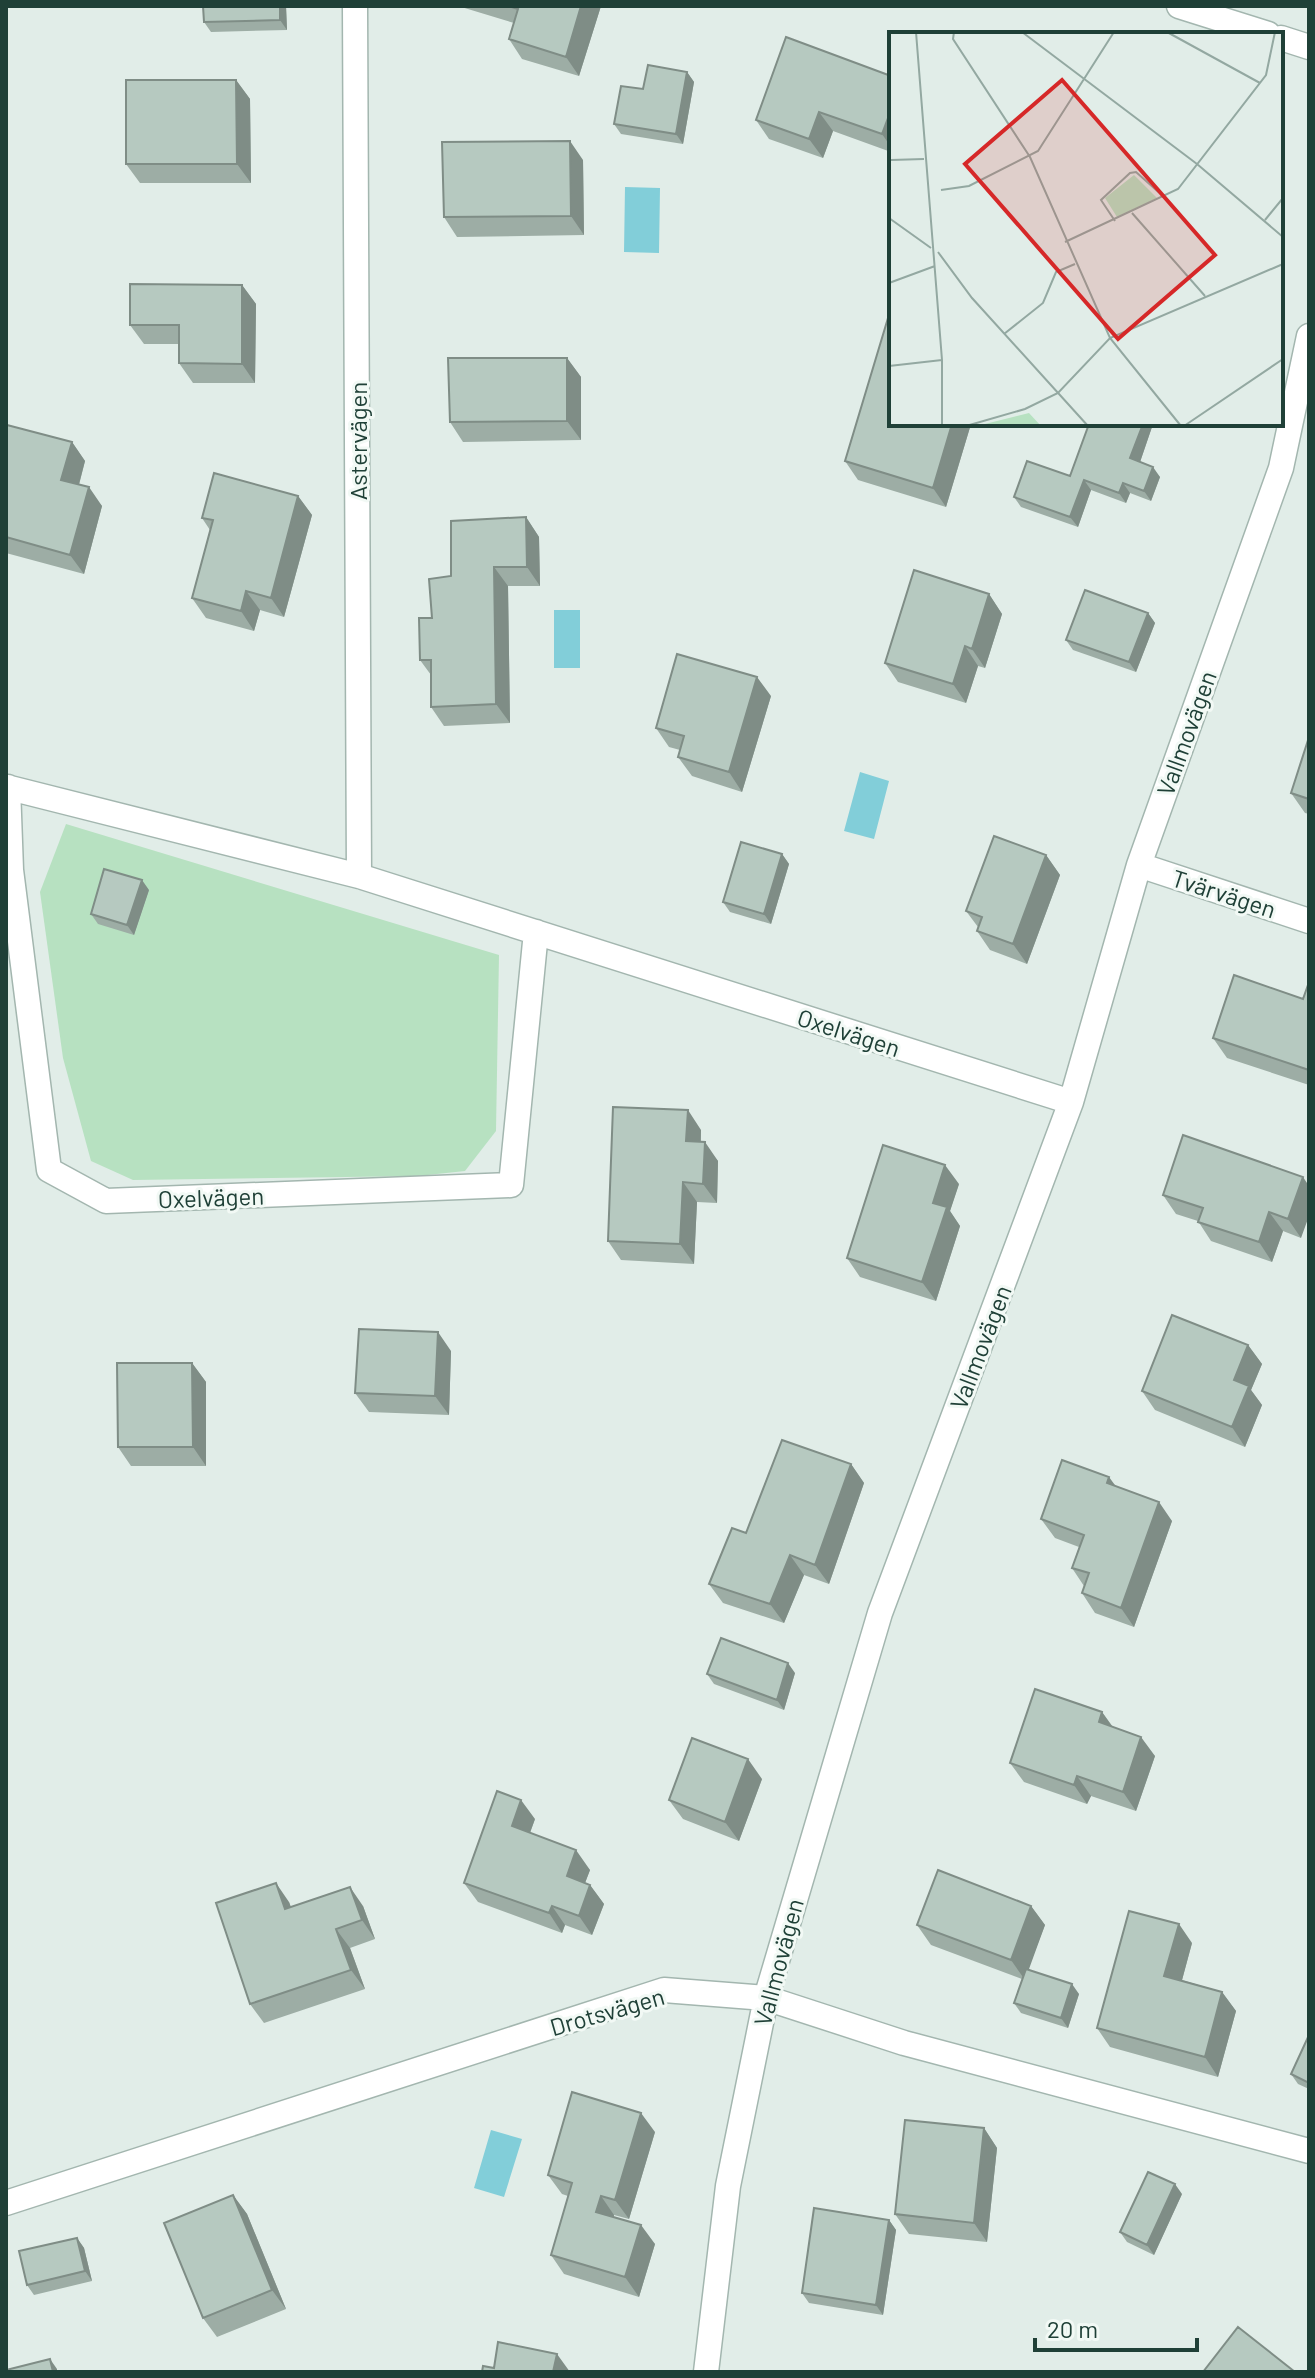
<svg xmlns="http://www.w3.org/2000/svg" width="1315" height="2378" font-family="Barlow,sans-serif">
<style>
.green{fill:#b7e1c1}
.water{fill:#82ced9}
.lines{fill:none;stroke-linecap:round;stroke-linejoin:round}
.minor-casing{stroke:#a3b6af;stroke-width:27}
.minor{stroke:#fff;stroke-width:24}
.wall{fill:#9dada5}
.shaded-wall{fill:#7f8d86}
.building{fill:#b6c9c0;stroke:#7f8d86;stroke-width:2}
.labels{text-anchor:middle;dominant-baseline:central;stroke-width:6;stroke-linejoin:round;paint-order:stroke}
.street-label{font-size:24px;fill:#1f4037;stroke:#f2f9f5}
.inset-road{fill:none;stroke:#93a8a1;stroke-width:2}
.view{fill:#d62828;fill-opacity:0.15;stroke:#d62828;stroke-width:4}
.inset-edge{fill:none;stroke:#1f4037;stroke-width:4}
</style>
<rect width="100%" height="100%" fill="#e1ede8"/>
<!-- green -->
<path class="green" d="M66 824 499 955 496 1131 465 1171 418 1176 133 1180 91 1161 63 1058 40 892Z"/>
<!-- water -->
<path class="water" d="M625 187 660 188 659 253 624 252Z
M554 610H580V668H554Z
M860 772 889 781 874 839 844 831Z
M491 2130 522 2139 504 2197 474 2188Z"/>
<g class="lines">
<defs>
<path id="minor" d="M355 6 359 876
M1179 6 1268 34
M1281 38 1309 47
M6 787 359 876 1071 1102
M8 787 11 870 49 1170 106 1201 511 1185 536 932
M1139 865 1309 921
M6 2203 664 1990 766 1998 904 2043 1309 2151
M706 2372 728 2186 766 1998 880 1613 1071 1102 1139 865 1281 468 1309 336"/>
</defs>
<!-- minor casing -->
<use href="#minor" class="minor-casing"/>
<!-- minor -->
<use href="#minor" class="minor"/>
</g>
<!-- wall -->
<path class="wall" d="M286 6 287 30 211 32 204 22Z
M458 6H601L579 76 522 59 509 39 514 23Z
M687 72 694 82 683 144 621 134 614 124 643 89Z
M891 76V152L833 131 823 158 769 139 756 120Z
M236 80 250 99 251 183H140L126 164Z
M583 160 584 235 457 237 444 217Z
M242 285 256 304 255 383H193L179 363V344H144L130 325Z
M567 358 581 377V440L463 442 450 422Z
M891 424H971L946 507 858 480 845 461Z
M1089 424H1153L1140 462 1160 477 1151 501 1130 493 1126 503 1091 490 1078 527 1021 507 1014 497 1070 476Z
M6 428 72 442 85 461 79 485 102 506 84 574 6 553Z
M298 496 312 515 284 617 260 610 254 631 206 618 192 598 210 530 202 518Z
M526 517 539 537 540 586H508L510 723 444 726 431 707V675L420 660 432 618 451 576Z
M989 594 1002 614 985 668 978 666 966 703 898 682 885 663Z
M1148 613 1155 623 1136 672 1073 650 1066 640Z
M771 696 742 792 692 776 678 757 680 750 669 747 656 728Z
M1309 737V814L1305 813 1291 793Z
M782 854 789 864 771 924 730 912 723 902Z
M1046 855 1060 875 1027 964 990 950 977 931 978 927 966 911Z
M149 890 134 935 98 924 91 914Z
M1309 982V1085L1227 1058 1213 1038 1303 999Z
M701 1130V1142L718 1161 717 1203 697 1202 694 1264 621 1260 608 1241Z
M1303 1177 1301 1238 1283 1231 1272 1262 1211 1241 1198 1221 1176 1214 1163 1195Z
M959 1184 950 1211 960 1226 936 1301 860 1277 847 1258Z
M1248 1345 1262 1364 1251 1390 1262 1405 1245 1447 1155 1410 1142 1391Z
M451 1351 449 1415 369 1412 355 1393Z
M192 1363 206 1382V1466H131L118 1447Z
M851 1464 864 1483 829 1584 804 1575 784 1623 723 1603 709 1584 746 1533Z
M1116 1487 1172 1521 1134 1627 1095 1613 1082 1593 1084 1586 1072 1568 1079 1547 1055 1538 1041 1519Z
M795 1673 784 1710 714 1684 707 1674Z
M1102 1712 1113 1727 1155 1756 1136 1811 1091 1796 1087 1804 1024 1782 1010 1763Z
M762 1779 739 1841 683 1819 669 1800Z
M535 1819 530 1833 590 1870 585 1883 590 1885 604 1904 592 1935 565 1925 562 1933 478 1902 464 1883Z
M289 1902 291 1907 363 1906 375 1939 350 1948 365 1989 264 2023 250 2004Z
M1031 1906 1045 1925 1028 1969 1079 1994 1068 2028 1021 2013 1014 2003 1022 1979 931 1945 917 1925Z
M1192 1943 1182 1980 1222 1992 1236 2011 1218 2077 1110 2047 1097 2028Z
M1309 2035V2089L1298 2084 1291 2074Z
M984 2128 997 2148 987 2242 909 2234 895 2214Z
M655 2132 629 2219 614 2215V2217L655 2244 639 2297 564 2274 551 2255 568 2196 562 2194 548 2175Z
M1182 2194 1154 2255 1127 2242 1120 2232Z
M233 2195 247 2214 286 2309 217 2337 203 2318Z
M889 2220 896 2230 883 2315 809 2303 802 2293Z
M77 2238 84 2248 92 2281 34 2295 27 2285Z"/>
<!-- shaded-wall -->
<path class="shaded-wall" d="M280 6H286L287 30 280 20Z
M581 6H601L579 76 566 57Z
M687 72 694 82 683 144 676 134Z
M236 80 250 99 251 183 237 164Z
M891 110V147L882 134Z
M819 112 833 131 823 158 809 139Z
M570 141 583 160 584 235 571 216Z
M242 285 256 304 255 383 242 364Z
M567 358 581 377V440L567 421Z
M952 424H971L946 507 933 488Z
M1143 424H1153L1138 468 1130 458Z
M72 442 85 461 75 499 61 480Z
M1153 467 1160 477 1151 501 1144 491Z
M1084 480 1091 490 1078 527 1070 517Z
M1123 483 1130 493 1126 503 1119 493Z
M89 487 102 506 84 574 70 555Z
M298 496 312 515 284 617 271 598Z
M526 517 539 537 540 586 527 567Z
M494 567 508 586 510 723 496 704Z
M246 591 260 610 254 631 241 611Z
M989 594 1002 614 985 668 972 649Z
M1148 613 1155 623 1136 672 1129 662Z
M965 646 978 666 966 703 953 684Z
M757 677 771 696 742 792 729 772Z
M782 854 789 864 771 924 764 914Z
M1046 855 1060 875 1027 964 1013 944Z
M142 880 149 890 134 935 127 925Z
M688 1110 701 1130 700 1160 686 1141Z
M705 1142 718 1161 717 1203 703 1184Z
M945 1165 959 1184 950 1211 960 1226 936 1301 922 1282 933 1203Z
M1303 1177 1309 1186V1216L1301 1238 1288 1219Z
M683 1182 697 1202 694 1264 680 1244Z
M1269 1212 1283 1231 1272 1262 1259 1242Z
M438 1332 451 1351 449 1415 435 1396Z
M1248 1345 1262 1364 1251 1390 1262 1405 1245 1447 1232 1427 1234 1380Z
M192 1363 206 1382V1466L193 1447Z
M851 1464 864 1483 829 1584 815 1565Z
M1109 1477 1123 1496 1107 1483Z
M1159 1502 1172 1521 1134 1627 1121 1608Z
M790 1555 804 1575 784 1623 770 1604Z
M788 1663 795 1673 784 1710 777 1700Z
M1102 1712 1116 1732 1099 1722Z
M1141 1737 1155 1756 1136 1811 1123 1792Z
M748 1759 762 1779 739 1841 725 1822Z
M1077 1776 1091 1796 1087 1804 1074 1785Z
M521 1800 535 1819 525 1846 512 1826Z
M576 1850 590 1870 580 1896 567 1876Z
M276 1883 289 1902 298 1928 285 1909Z
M590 1885 604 1904 592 1935 579 1916Z
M350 1887 363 1906 375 1939 362 1920Z
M552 1906 565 1925 562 1933 549 1913Z
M1031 1906 1045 1925 1025 1980 1011 1960Z
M1179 1924 1192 1943 1178 1995 1164 1976Z
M336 1929 350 1948 365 1989 351 1970Z
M1072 1984 1079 1994 1068 2028 1061 2018Z
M1222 1992 1236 2011 1218 2077 1205 2057Z
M641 2113 655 2132 629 2219 615 2200Z
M984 2128 997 2148 987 2242 974 2223Z
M1175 2184 1182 2194 1154 2255 1147 2245Z
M233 2195 247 2214 286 2309 272 2290Z
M601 2196 614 2215 610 2231 596 2212Z
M889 2220 896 2230 883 2315 876 2305Z
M641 2225 655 2244 639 2297 625 2277Z
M77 2238 84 2248 92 2281 85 2271Z
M557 2354 570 2372H553Z
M50 2359 57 2369V2372H53Z"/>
<!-- building -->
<path class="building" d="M203 6H280V20L204 22Z
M508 6H581L566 57 509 39 518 9Z
M786 37 891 76V110L882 134 819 112 809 139 756 120Z
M648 65 687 72 676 134 614 124 621 86 643 89Z
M126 80H236L237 164H126Z
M570 141 571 216 444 217 442 142Z
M130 284 242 285V364L179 363V325H130Z
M891 308V424H952L933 488 845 461Z
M448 358H567V421L450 422Z
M1089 424H1143L1130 458 1153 467 1144 491 1123 483 1119 493 1084 480 1070 517 1014 497 1027 461 1070 476Z
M7 425 72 442 61 480 89 487 70 555 6 537V428Z
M214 473 298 496 271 598 246 591 241 611 192 598 213 520 202 518Z
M526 517 527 567H494L496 704 431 707V660H420L419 618H432L429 579 451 576V521Z
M914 570 989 594 972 649 965 646 953 684 885 663Z
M1085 590 1148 613 1129 662 1066 640Z
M677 654 757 677 729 772 678 757 684 736 656 728Z
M1309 737V799L1291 793Z
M994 836 1046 855 1013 944 977 931 982 917 966 911Z
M741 842 782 854 764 914 723 902Z
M104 869 142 880 127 925 91 914Z
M1234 975 1303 999 1309 982V1070L1213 1038Z
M613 1107 688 1110 686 1141 705 1142 703 1184 683 1182 680 1244 608 1241Z
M1183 1135 1303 1177 1288 1219 1269 1212 1259 1242 1198 1222 1203 1208 1163 1195Z
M883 1145 945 1165 933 1203 947 1207 922 1282 847 1258Z
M1172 1315 1248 1345 1234 1380 1249 1386 1232 1427 1142 1391Z
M359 1329 438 1332 435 1396 355 1393Z
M117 1363H192L193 1447H118Z
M782 1440 851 1464 815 1565 790 1555 770 1604 709 1584 732 1528 746 1533Z
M1062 1460 1109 1477 1107 1483 1159 1502 1121 1608 1082 1593 1089 1573 1072 1568 1084 1535 1041 1519Z
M721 1638 788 1663 777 1700 707 1674Z
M1035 1689 1102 1712 1099 1722 1141 1737 1123 1792 1077 1776 1074 1785 1010 1763Z
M692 1738 748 1759 725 1822 669 1800Z
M497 1791 521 1800 512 1826 576 1850 567 1876 590 1885 579 1916 552 1906 549 1913 464 1883Z
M938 1870 1031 1906 1011 1960 917 1925Z
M276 1883 285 1909 350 1887 362 1920 336 1929 351 1970 250 2004 216 1903Z
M1129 1911 1179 1924 1164 1976 1222 1992 1205 2057 1097 2028Z
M1026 1969 1072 1984 1061 2018 1014 2003Z
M1309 2035V2083L1291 2074Z
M572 2092 641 2113 615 2200 601 2196 596 2212 641 2225 625 2277 551 2255 572 2183 548 2175Z
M905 2120 984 2128 974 2223 895 2214Z
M1148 2172 1175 2184 1147 2245 1120 2232Z
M233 2195 272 2290 203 2318 164 2223Z
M814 2208 889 2220 876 2305 802 2293Z
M77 2238 85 2271 27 2285 19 2251Z
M1238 2327 1295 2372H1203Z
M498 2342 557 2354 553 2372H482L483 2366 494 2368Z
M50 2359 53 2372H6V2370Z"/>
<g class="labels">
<!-- street labels -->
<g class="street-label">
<text transform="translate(357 441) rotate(-90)">Astervägen</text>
<text transform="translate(1186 733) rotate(-70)">Vallmovägen</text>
<text transform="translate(1224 893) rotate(18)">Tvärvägen</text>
<text transform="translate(849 1032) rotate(18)">Oxelvägen</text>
<text transform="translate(211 1197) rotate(-2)">Oxelvägen</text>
<text transform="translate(980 1347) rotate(-69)">Vallmovägen</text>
<text transform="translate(778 1962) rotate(-75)">Vallmovägen</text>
<text transform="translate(607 2011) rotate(-16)">Drotsvägen</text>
</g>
</g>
<!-- overview -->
<g transform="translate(889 32)">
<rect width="394" height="394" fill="#e1ede8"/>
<path d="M245 143 268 166 228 185 216 166ZM140 381 152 394H88Z" fill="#b7e1c1"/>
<path class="inset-road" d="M27 0 53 328V394M65 0 64 7 141 125 221 306 292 394M133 0 308 132 394 205M278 0 371 51M2 128 35 127M52 158 80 154 149 119 225 0M243 181 316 264M0 186 42 216M376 188 394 166M226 189 212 168 241 141 247 140 275 165M176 210 289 157 377 43 386 0M49 220 83 266 199 394M0 251 46 234M115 302 154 271 167 240 186 232M0 334 53 328M77 394 136 377 169 361 221 306 394 232M295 394 394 327"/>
<path class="view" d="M173 48 326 223 229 307 76 132Z"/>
<rect width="394" height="394" class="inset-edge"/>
</g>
<!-- border -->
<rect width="1315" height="2378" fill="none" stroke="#1f4037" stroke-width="16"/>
<!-- scale -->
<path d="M1035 2338v12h162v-12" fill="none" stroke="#1f4037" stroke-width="4"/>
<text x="1047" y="2338" font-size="24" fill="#1f4037" stroke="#f2f9f5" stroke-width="6" paint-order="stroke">20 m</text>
</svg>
